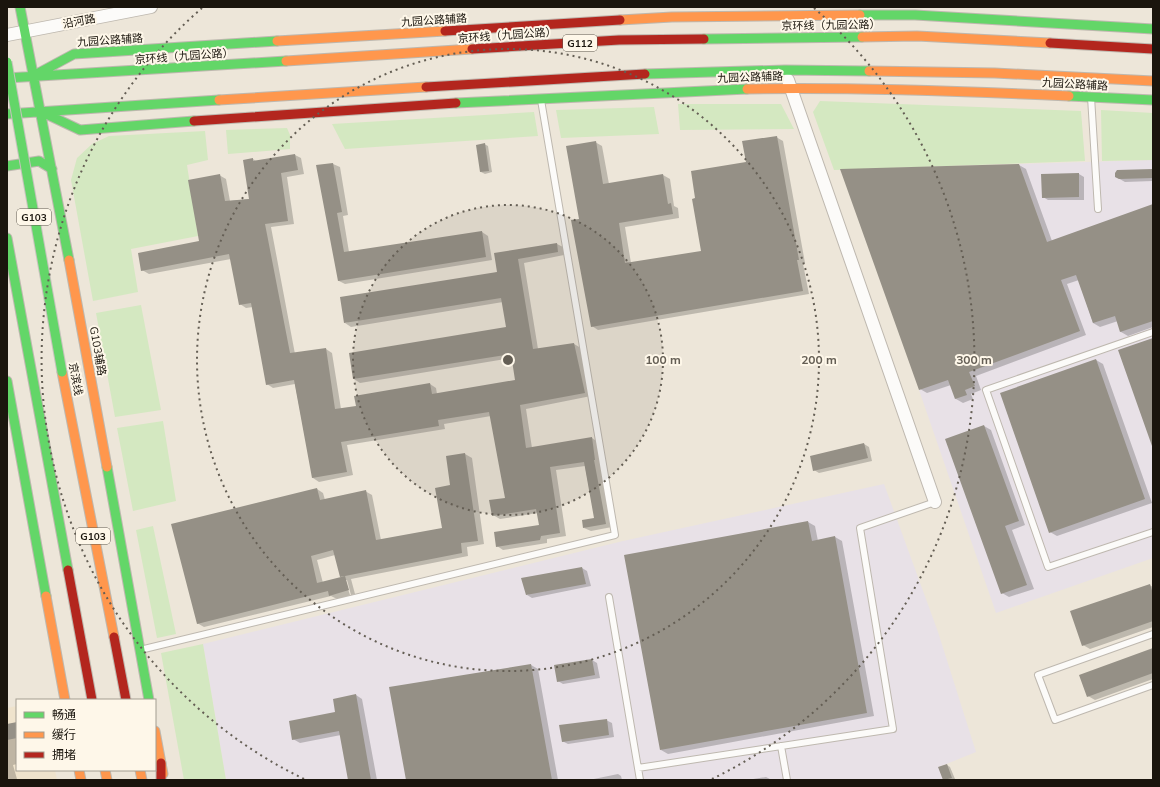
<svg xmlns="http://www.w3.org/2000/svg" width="1160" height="787" font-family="Mulish,'Noto Sans SC',sans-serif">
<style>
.industrial{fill:#e8e1e7}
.built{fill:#efe3cc}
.green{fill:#d4e8c1}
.shadow{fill:#0003;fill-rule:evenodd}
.building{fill:#959086;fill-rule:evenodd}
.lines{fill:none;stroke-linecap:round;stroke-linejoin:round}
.lane-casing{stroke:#beb8af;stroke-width:8}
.street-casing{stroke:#beb8af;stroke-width:14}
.fast-casing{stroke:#beb8af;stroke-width:11}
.slow-casing{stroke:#beb8af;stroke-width:11}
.jam-casing{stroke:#beb8af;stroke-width:11}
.lane{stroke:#fcfbf9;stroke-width:6}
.street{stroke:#fcfbf9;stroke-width:12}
.fast{stroke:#63d668;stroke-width:9}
.slow{stroke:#ff974d;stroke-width:9}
.jam{stroke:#b3261e;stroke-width:9}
.fast-bridge-casing{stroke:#c6c3bc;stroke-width:11;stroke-linecap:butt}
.fast-bridge{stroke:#63d668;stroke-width:9}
.ring{fill:none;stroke:#645e54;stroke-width:2;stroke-dasharray:2 4}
.labels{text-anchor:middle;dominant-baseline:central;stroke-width:4;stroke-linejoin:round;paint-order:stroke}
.shield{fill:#fef7e9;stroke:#5e594f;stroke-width:1}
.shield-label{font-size:10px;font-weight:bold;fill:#1a150d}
.street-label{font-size:11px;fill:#1a150d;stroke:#fef7e9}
.centre{fill:#645e54;stroke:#fef7e9;stroke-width:2}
.ring-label{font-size:12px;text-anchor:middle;font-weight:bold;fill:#645e54;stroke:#fef7e9;stroke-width:4;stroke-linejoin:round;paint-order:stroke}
</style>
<rect width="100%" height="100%" fill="#ede6d9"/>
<!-- industrial -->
<path class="industrial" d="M1153 160V558L996 613 919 390 1079 331 1019 164Z
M884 484 938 632 976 752 939 767 943 780H226L203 644 623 541Z"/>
<!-- built -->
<path class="built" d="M17 706V770H55L57 780H7V708Z"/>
<!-- green -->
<path class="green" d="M820 101 1081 111 1085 161 834 170 813 112Z
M678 104H781L794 129 680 130Z
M654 107 659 134 561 138 556 110Z
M1101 110 1153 113V160L1102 161Z
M534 112 538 136 345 149 332 124Z
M287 128 290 135V149L228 154 226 130Z
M205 131 208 160 187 165 198 236 131 249 138 292 93 301 71 180 77 158 92 144 109 136Z
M141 305 161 410 115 417 96 313Z
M163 421 176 501 133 511 117 428Z
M153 526 176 634 157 638 136 530Z
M203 644 226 780H184L161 653Z"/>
<!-- shadow -->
<path class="shadow" d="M776 137 783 141 805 263 803 264 809 294 598 330 592 326 581 220 595 142 602 146 609 184 663 175 670 179 674 206 678 208 679 218 625 227 631 263 702 252Z
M484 144 488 146 492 172 485 174 481 172Z
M295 155 301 158 304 174 287 177 294 224 271 227 295 354 326 349 332 353 341 409 357 407 430 384 436 388 437 394 516 381 512 358 360 383 354 379 507 328 503 302 351 327 345 323 498 272 495 254 557 244 563 247 564 255 524 263 538 349 574 344 581 348 591 396 526 409 532 448 592 438 598 442 601 463H600L612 527 591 531 584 528 595 519 585 466 556 470 566 536 547 539V543L503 550 497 546 540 526 538 513 500 519 493 515 506 499 491 416 444 424 445 429 347 445 353 475 319 482 313 478 295 384 273 388 267 384 253 307 246 308 240 304 231 259 149 274 142 270 200 242 219 175 226 179 230 201 250 199 253 159 256 161Z
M333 164 340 167 348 215 343 216 349 252 482 232 488 236 492 260 345 284 339 281 317 166Z
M1019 165 1026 169 1052 241 1153 205V327L1128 336 1121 332 1118 321 1100 327 1093 323 1079 280 1067 284 1086 335 976 376 981 390 971 394 973 399 963 403 956 399 951 385 927 393 920 389Z
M1153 170V181L1125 182 1116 177Z
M1079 174 1084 177V200H1048L1043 197Z
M1096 360 1103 364 1152 503 1057 536 1050 532Z
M984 426 991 430 1025 525 1012 530 1034 589 1009 597 1002 593Z
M864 444 869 447 872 461 819 473 814 470Z
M465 454 472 458 484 544 467 547 468 556 351 579 355 594 337 599 331 596 204 627 197 623 317 489 323 493 325 500 365 491 372 495 381 540 443 529 452 485 447 457ZM335 555 341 576 343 577 323 583 317 560ZM345 580H347L351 595H350Z
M808 522 815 526 818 541 835 537 842 541 874 716 668 754 661 750Z
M582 568 587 571 591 586 532 598 527 595Z
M1149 585 1153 587V627L1090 649 1083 645Z
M1153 649V679L1095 700 1088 696Z
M592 660 597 663 600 678 563 684 558 681Z
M531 665 538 669 558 780H407Z
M356 695 362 699 377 780H349L341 735 300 743 293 739 336 712Z
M606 720 612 723 614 737 568 744 562 741Z
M17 723V764L13 765 17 779 7 780V725Z
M947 765 950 767 955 779 944 780 940 768Z
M618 774 621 776 622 780H589Z
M766 777 772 780H747Z"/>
<!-- building -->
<path class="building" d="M777 136 799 260H797L803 291 591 327 571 220 579 219 566 146 596 141 603 184 663 174 668 204 671 203 673 214 619 223 625 263 701 251 692 199 695 198 691 171 746 162 742 141Z
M485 143 489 171 480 172 476 145Z
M295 154 298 170 281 173 288 221 265 224 290 353 326 348 335 409 356 406 354 396 430 383 432 394 515 380 511 354 353 379 349 353 506 327 501 298 344 323 340 297 497 272 494 253 557 243 558 252 518 259 533 349 574 343 585 393 520 405 526 448 592 437 595 460H594L606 524 583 528 582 520 594 518 584 462 550 467 560 533 541 536 540 540 496 547 494 532 539 525 536 509 492 516 489 500 505 498 489 412 438 420 439 426 341 442 347 472 312 478 294 380 266 385 251 303 239 305 229 254 141 271 138 253 199 241 188 180 220 174 225 201 249 199 243 160 253 158V161Z
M333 163 342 212 337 213 344 252 482 231 486 257 338 281 316 165Z
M1019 164 1047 242 1153 204V321L1120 332 1115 316 1093 323 1076 275 1061 280 1080 331 969 372 975 386 965 390 967 395 955 399 948 380 919 390 840 169Z
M1153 169V178L1119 179 1115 177V173L1117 170Z
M1079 173V197L1042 198 1041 174Z
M1153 338V446H1152L1118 350Z
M1096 359 1145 499 1049 533 1000 393Z
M984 425 1019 521 1005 526 1027 585 1001 594 945 439Z
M864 443 868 458 813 471 810 456Z
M465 453 478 541 461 543 462 553 345 576 349 590 329 596 328 591 197 624 171 524 317 488 320 500 366 490 376 540 442 528 435 488 450 485 446 456ZM333 550 340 577 345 576 317 583 311 556Z
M808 521 812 541 835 536 867 713 660 750 624 555Z
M582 567 586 584 526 595 521 578Z
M1150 584 1153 594V621L1082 646 1070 611Z
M1153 648V673L1087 697 1079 675Z
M592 659 595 675 557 682 554 665Z
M531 664 552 780H406L389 687Z
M356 694 371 780H348L339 731 292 740 289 721 335 712 333 699Z
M607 719 609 735 562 742 559 725Z
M17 722V738L7 740V724Z
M947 764 952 778 943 780 938 767Z"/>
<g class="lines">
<defs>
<path id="lane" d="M1091 97 1098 209
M1153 332 986 390 1048 567 1153 532
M609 597 640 780
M1153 634 1038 675 1055 720 1153 685
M140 650 615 535 541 100
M781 746 787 780
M638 768 893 729 860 528 935 502"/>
<path id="street" d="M7 35 151 7
M788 80 935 502"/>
<path id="fast" d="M20 7 69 260
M860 15H915L1153 29
M704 39 862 37
M645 74 785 70 869 71
M35 75 74 54 277 41
M7 78 286 61
M1069 96 1153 100
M456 103 747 89
M42 112 80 130 194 121
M7 114 219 100
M7 166 39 161 52 169
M7 238 68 570
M7 381 46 596
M107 467 149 700"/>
<path id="slow" d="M620 20 672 17 860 15
M862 37 917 36 1050 43
M277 41 445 31
M286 61 472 49
M869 71 995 73 1153 81
M747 89C854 87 962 91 1069 96
M219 100 426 87
M69 260 107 467
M62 372 114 637
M46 596 65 700
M155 731 163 774
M79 770 81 780
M105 770 107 780
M140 770 142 780"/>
<path id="jam" d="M445 31 620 20
M1050 43 1153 49
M472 49 619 40 704 39
M426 87 645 74
M194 121 456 103
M68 570 92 700
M114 637 126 700
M161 763V780"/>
</defs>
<!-- lane casing -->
<use href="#lane" class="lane-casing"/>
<!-- street casing -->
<use href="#street" class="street-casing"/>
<!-- fast casing -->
<use href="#fast" class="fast-casing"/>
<!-- slow casing -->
<use href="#slow" class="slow-casing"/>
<!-- jam casing -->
<use href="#jam" class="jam-casing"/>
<!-- lane -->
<use href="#lane" class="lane"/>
<!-- street -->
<use href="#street" class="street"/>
<!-- fast -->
<use href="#fast" class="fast"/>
<!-- slow -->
<use href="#slow" class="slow"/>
<!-- jam -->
<use href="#jam" class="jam"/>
<defs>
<path id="fast-bridge" d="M7 62 62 372"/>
</defs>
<!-- fast-bridge casing -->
<use href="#fast-bridge" class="fast-bridge-casing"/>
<!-- fast-bridge -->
<use href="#fast-bridge" class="fast-bridge"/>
</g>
<!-- distance rings -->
<circle cx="508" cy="360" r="155" fill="#645e54" fill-opacity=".12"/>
<g class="ring">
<circle cx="508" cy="360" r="155"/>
<circle cx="508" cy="360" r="311"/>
<path d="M304 779A466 466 0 0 1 202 8M814 8A466 466 0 0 1 712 779"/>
</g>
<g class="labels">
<!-- shield labels -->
<g class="shield">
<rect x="563" y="35" width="34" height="16" rx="3"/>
<rect x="17" y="209" width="34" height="16" rx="3"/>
<rect x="76" y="528" width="34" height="16" rx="3"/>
</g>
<g class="shield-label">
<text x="580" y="43">G112</text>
<text x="34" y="217">G103</text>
<text x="93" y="536">G103</text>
</g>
<!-- street labels -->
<g class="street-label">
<text transform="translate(434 20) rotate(-4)">九园公路辅路</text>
<text transform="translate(79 21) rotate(-11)">沿河路</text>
<text transform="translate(831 25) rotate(-1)">京环线（九园公路）</text>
<text transform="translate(507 35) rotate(-4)">京环线（九园公路）</text>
<text transform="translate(110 40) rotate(-4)">九园公路辅路</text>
<text transform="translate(184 56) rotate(-4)">京环线（九园公路）</text>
<text transform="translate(750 77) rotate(-2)">九园公路辅路</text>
<text transform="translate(1075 84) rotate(3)">九园公路辅路</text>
<text transform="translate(98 351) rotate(80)">G103辅路</text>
<text transform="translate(76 379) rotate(79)">京滨线</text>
</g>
</g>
<circle cx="508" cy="360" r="6" class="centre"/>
<g class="ring-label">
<text x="663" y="364">100 m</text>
<text x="819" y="364">200 m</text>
<text x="974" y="364">300 m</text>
</g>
<!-- border -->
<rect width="1160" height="787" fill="none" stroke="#1a150d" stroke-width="16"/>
<!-- legend -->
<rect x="16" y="699" width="140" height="72" fill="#fef7e9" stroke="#a39d91"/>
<rect x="24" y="712" width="20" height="6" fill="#63d668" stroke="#a39d91"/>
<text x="52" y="719" font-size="12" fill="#1a150d">畅通</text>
<rect x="24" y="732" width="20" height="6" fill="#ff974d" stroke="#a39d91"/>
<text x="52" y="739" font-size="12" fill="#1a150d">缓行</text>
<rect x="24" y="752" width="20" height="6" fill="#b3261e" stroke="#a39d91"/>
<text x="52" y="759" font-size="12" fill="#1a150d">拥堵</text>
</svg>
